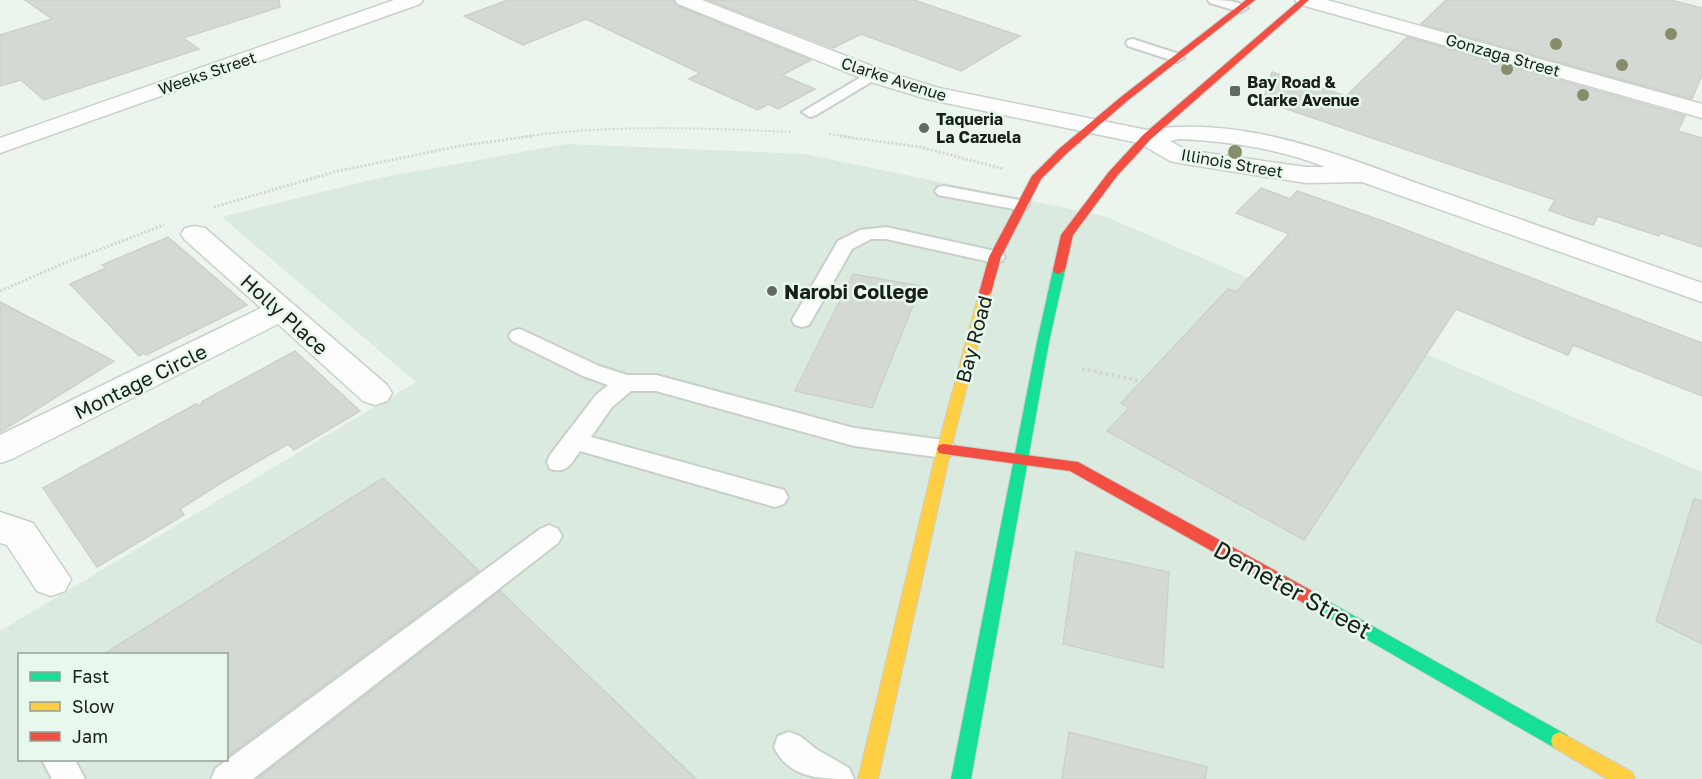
<svg xmlns="http://www.w3.org/2000/svg" width="1702" height="779" font-family="'Golos Text',sans-serif">
<style>
.built{fill:#dbeadf;fill-rule:evenodd}
.building{fill:#d4d9d4;stroke:#ccd1cc;stroke-width:1.5}
.lines{fill:none;stroke-linecap:round;stroke-linejoin:round}
.lane-casing{stroke:#c9cfca;stroke-width:4}
.street-casing{stroke:#c9cfca;stroke-width:3}
.fast-casing{stroke:#c9cfca;stroke-width:2}
.slow-casing{stroke:#c9cfca;stroke-width:2}
.jam-casing{stroke:#c9cfca;stroke-width:2}
.path-far2{stroke:#d2d5d4;stroke-width:2;stroke-dasharray:2 2;stroke-linecap:butt}
.path-far1{stroke:#d2d5d4;stroke-width:3;stroke-dasharray:2 2;stroke-linecap:butt}
.path{stroke:#d2d5d4;stroke-width:4;stroke-dasharray:3 3;stroke-linecap:butt}
.lane{fill:#fcfdfc;fill-rule:evenodd}
.street{fill:#fcfdfc;fill-rule:evenodd}
.fast{fill:#16e098;fill-rule:evenodd}
.slow{fill:#ffcf43;fill-rule:evenodd}
.jam{fill:#f24e42;fill-rule:evenodd}
.tree{fill:#878c6b}
.poi-dot{fill:#626964;stroke:#e8f8ec;stroke-width:2}
.labels{text-anchor:middle;dominant-baseline:central;stroke-width:5;stroke-linejoin:round;paint-order:stroke}
.far-street-label{font-size:16px;fill:#181e1a;stroke:#e8f8ec}
.far-poi-label{font-size:16px;font-weight:bold;fill:#181e1a;stroke:#e8f8ec;text-anchor:start}
.poi-label{font-size:20px;font-weight:bold;fill:#181e1a;stroke:#e8f8ec;text-anchor:start}
.street-label{font-size:20px;fill:#181e1a;stroke:#e8f8ec}
.near-street-label{font-size:24px;fill:#181e1a;stroke:#e8f8ec}
</style>
<rect width="100%" height="100%" fill="#ecf4ee"/>
<!-- built -->
<path class="built" d="M566 144 805 154 1104 216 1702 472V779H0V631L416 382 222 217 379 178ZM20 654H226V760H20Z"/>
<!-- building -->
<path class="building" d="M25 0H279L280 7 183 38 199 49 44 100 21 80 0 86V35L52 19Z
M508 0H673L677 6 811 60 782 75 815 89 778 109 768 104 758 110 689 79 700 73 586 19 523 45 464 16Z
M708 0H914L1020 36 961 71 861 34 833 48Z
M1446 0H1670L1702 8V75L1692 99 1421 24Z
M1407 37 1685 116 1678 131 1702 138V247L1660 233 1659 236 1598 216 1593 225 1570 218 1549 210 1555 200 1263 101 1272 72 1346 96Z
M1261 188 1290 199 1297 191 1380 220 1702 343V396L1573 345 1568 355 1456 309 1304 540 1107 431 1129 408 1121 403 1228 289 1236 292 1289 234 1236 213Z
M168 237 247 305 146 355 144 353 139 356 70 284 106 268 102 265Z
M853 274 921 286 872 408 795 391Z
M0 302 114 361 0 432Z
M295 351 360 411 294 450 288 444 221 483 180 509 184 515 97 567 43 488 196 404 199 406 203 401Z
M383 478 479 571 226 757V654H104Z
M1694 499 1702 501V644L1656 621Z
M1076 552 1169 572 1163 668 1063 644Z
M500 591 696 779H257Z
M1069 732 1207 767 1205 779H1062Z"/>
<g class="lines">
<defs>
<path id="lane" d="M1208 0C1222 0 1238 0 1248 8L1241 12 1210 3Z
M1133 39 1182 55 1184 58 1177 62 1128 46 1126 43 1128 40Z
M873 70 881 75 878 78 816 115 810 117 802 112Z
M944 186 1020 200 1026 201 1029 205 1026 209 1020 210 938 195 935 191 938 187Z
M886 227 995 251 1002 253 1005 257 1002 261 995 263 886 239H871L852 249 809 325 802 327 795 325 792 320 838 241 860 230Z
M520 329 599 366 627 375H656L854 428 944 440 952 443 956 449 952 455 944 458 854 446 656 391H631L612 407 591 437 784 490 788 497 784 504 775 507 580 451C571 464 567 474 550 469L547 462 550 455 596 395 608 385 583 376 512 341 509 336 512 331Z
M549 525 558 529 562 536 558 543 253 779H211L216 768 540 529Z
M789 732 800 736 816 749 849 768 854 779C821 779 789 779 774 747L778 736Z
M42 760H75L85 779H52Z"/>
<path id="street" d="M394 0H423L420 4 0 153V138Z
M675 0H702L887 72 939 88 1147 130C1251 114 1349 160 1445 193 1531 223 1616 253 1702 283V302L1362 182 1306 183 1179 163 1170 161 1139 143 927 99 871 82 678 4ZM1179 139C1228 141 1280 149 1325 167H1306L1186 150 1170 141Z
M1295 0H1327L1702 104V118L1298 4Z
M195 226 205 228 387 385 392 393 387 401 375 405 363 401 278 324 12 459 0 463V435L261 308 185 240 181 234 185 228Z
M0 512 33 523 71 579 65 591 51 596 37 591 7 545 0 543Z"/>
<path id="fast" d="M1059 266 1065 270 1049 342 971 779H951L1037 342 1053 270Z
M1308 590 1567 735 1569 741 1567 747 1560 750 1553 747 1302 602 1300 597 1302 592Z"/>
<path id="slow" d="M985 289 991 293 951 449 878 779H858L937 449 979 293Z
M1560 732 1632 772 1635 779H1607L1553 747 1551 741 1553 735Z"/>
<path id="jam" d="M1246 0H1255L1127 101 1067 153 1041 179 1001 257 991 293 985 297 981 296 979 293 989 257 1032 176 1059 149 1121 97Z
M1300 0H1309L1151 139 1116 177 1073 235 1065 270 1059 274 1055 273 1053 270 1061 235 1108 173 1143 135Z
M944 444 1078 462 1314 592 1316 597 1314 602 1308 604 1302 602 1070 471 944 454 939 453 937 449 939 445Z"/>
</defs>
<!-- lane casing -->
<use href="#lane" class="lane-casing"/>
<!-- street casing -->
<use href="#street" class="street-casing"/>
<!-- fast casing -->
<use href="#fast" class="fast-casing"/>
<!-- slow casing -->
<use href="#slow" class="slow-casing"/>
<!-- jam casing -->
<use href="#jam" class="jam-casing"/>
<!-- path-far2 -->
<path class="path-far2" d="M829 134 851 137
M521 137C611 124 702 128 792 132"/>
<!-- path-far1 -->
<path class="path-far1" d="M840 136 920 147 1004 169
M214 207 338 171 460 146 532 136
M0 291 67 262 164 225"/>
<!-- path -->
<path class="path" d="M1082 369 1141 381"/>
<!-- lane -->
<use href="#lane" class="lane"/>
<!-- street -->
<use href="#street" class="street"/>
<!-- fast -->
<use href="#fast" class="fast"/>
<!-- slow -->
<use href="#slow" class="slow"/>
<!-- jam -->
<use href="#jam" class="jam"/>
</g>
<!-- trees -->
<g class="tree">
<circle cx="1671" cy="34" r="6"/>
<circle cx="1556" cy="44" r="6"/>
<circle cx="1622" cy="65" r="6"/>
<circle cx="1507" cy="69" r="6"/>
<circle cx="1583" cy="95" r="6"/>
<circle cx="1235" cy="152" r="7"/>
</g>
<!-- markers -->
<g class="poi-dot">
<rect x="1229" y="85" width="12" height="12" rx="3"/>
<circle cx="924" cy="128" r="6"/>
<circle cx="772" cy="291" r="6"/>
</g>
<g class="labels">
<!-- far-street labels -->
<g class="far-street-label">
<text transform="translate(1503 55) rotate(16)">Gonzaga Street</text>
<text transform="translate(207 73) rotate(-19)">Weeks Street</text>
<text transform="translate(894 79) rotate(18)">Clarke Avenue</text>
<text transform="translate(1232 163) rotate(10)">Illinois Street</text>
</g>
<!-- far-poi labels -->
<g class="far-poi-label">
<text x="1247" y="82">Bay Road &amp;<tspan x="1247" dy="18">Clarke Avenue</tspan></text>
<text x="936" y="119">Taqueria<tspan x="936" dy="18">La Cazuela</tspan></text>
</g>
<!-- poi labels -->
<g class="poi-label">
<text x="784" y="291">Narobi College</text>
</g>
<!-- street labels -->
<g class="street-label">
<text transform="translate(285 314) rotate(42)">Holly Place</text>
<text transform="translate(973 339) rotate(-75)">Bay Road</text>
<text transform="translate(140 381) rotate(-26)">Montage Circle</text>
</g>
<!-- near-street labels -->
<g class="near-street-label">
<text transform="translate(1293 589) rotate(29)">Demeter Street</text>
</g>
</g>
<!-- legend -->
<rect x="18" y="653" width="210" height="108" fill="#e8f8ec" stroke="#95a198" stroke-width="1.5"/>
<rect x="30" y="672" width="30" height="9" fill="#16e098" stroke="#95a198" stroke-width="1.5"/>
<text x="72" y="683" font-size="18" fill="#181e1a">Fast</text>
<rect x="30" y="702" width="30" height="9" fill="#ffcf43" stroke="#95a198" stroke-width="1.5"/>
<text x="72" y="713" font-size="18" fill="#181e1a">Slow</text>
<rect x="30" y="732" width="30" height="9" fill="#f24e42" stroke="#95a198" stroke-width="1.5"/>
<text x="72" y="743" font-size="18" fill="#181e1a">Jam</text>
</svg>
